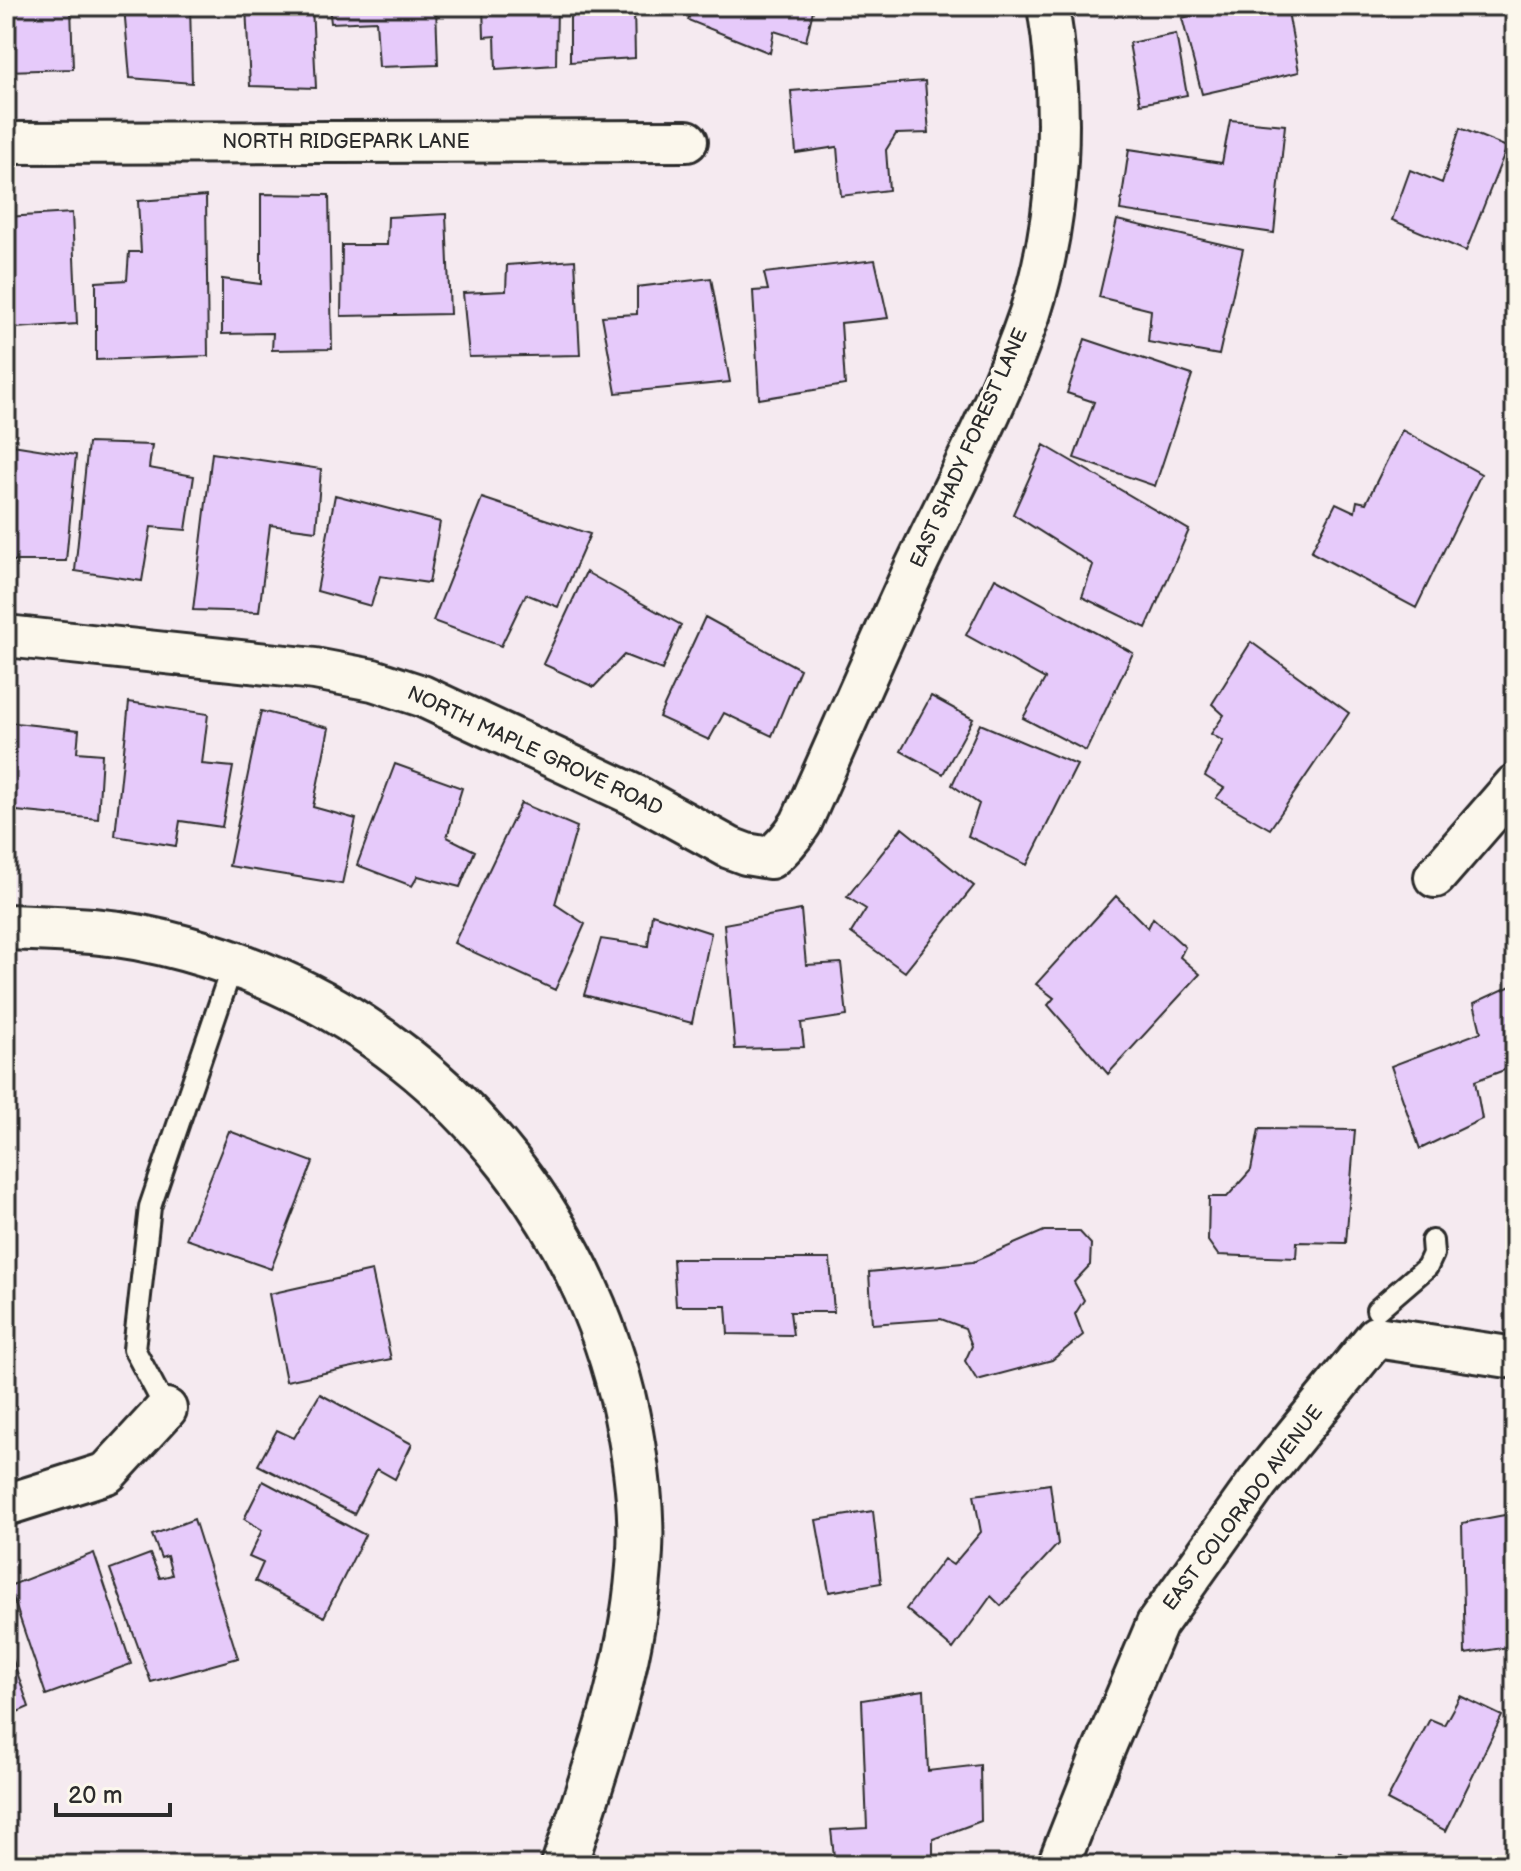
<svg xmlns="http://www.w3.org/2000/svg" width="1521" height="1871" font-family="'Balsamiq Sans',sans-serif">
<style>
.building{fill:#e6cafa;stroke:#2b2b2b;stroke-width:2}
.lines{fill:none;stroke-linecap:round;stroke-linejoin:round}
.service-casing{stroke:#2b2b2b;stroke-width:26}
.minor-casing{stroke:#2b2b2b;stroke-width:46}
.tertiary-casing{stroke:#2b2b2b;stroke-width:50}
.service{stroke:#fbf7ec;stroke-width:20}
.minor{stroke:#fbf7ec;stroke-width:40}
.tertiary{stroke:#fbf7ec;stroke-width:44}
.labels{text-anchor:middle;dominant-baseline:central;stroke-width:7;stroke-linejoin:round;paint-order:stroke}
.street-label{font-size:20px;fill:#2b2b2b;stroke:#fbf7ec}
</style>
<rect width="100%" height="100%" fill="#f5eaf0"/>
<filter id="ink" filterUnits="userSpaceOnUse"><feTurbulence type="fractalNoise" baseFrequency=".0125" numOctaves="2"/><feDisplacementMap in="SourceGraphic" scale="16" xChannelSelector="R" yChannelSelector="G"/><feConvolveMatrix kernelMatrix="1 2 1 2 8 2 1 2 1" color-interpolation-filters="sRGB"/></filter>
<g filter="url(#ink)">
<!-- building -->
<path class="building" d="M6 6H71L73 69 6 71Z
M124 6H190L192 83 130 78Z
M238 6H312L316 88 250 86 246 6Z
M329 6H436L438 65 379 67 376 21 331 23Z
M483 6H557L556 65 496 69 495 36 484 37Z
M570 6H634L635 58 570 62Z
M693 6H814L806 41 774 31 770 53 688 20Z
M1208 6H1287L1299 72 1202 94 1182 18 1209 11Z
M1176 34 1187 95 1140 104 1129 43Z
M925 81 929 133 896 134 886 150 889 190 841 196 837 147 796 153 791 91Z
M1230 120 1285 125 1274 233 1120 210 1129 149 1222 163Z
M1460 128 1507 147 1466 251 1392 220 1410 170 1442 183Z
M261 194 329 195 332 349 272 350 273 333 222 334V279L261 284Z
M206 196 208 356 96 360V282L127 280 129 252H141L138 201Z
M72 213 77 324 16 328 14 312H6V217Z
M446 214 450 314 341 316 342 245H387L388 217Z
M1117 220 1243 249 1219 355 1148 342 1151 310 1099 297Z
M575 260 580 355 469 357 463 293 506 291 507 265Z
M875 260 888 318 841 323 845 385 759 399 753 291 768 290 764 273Z
M711 278 730 382 616 393 602 316 637 314V287Z
M1085 339 1192 375 1155 486 1074 458 1094 402 1067 393Z
M1402 430 1481 474 1416 608 1311 552 1336 503 1355 512 1357 501 1366 503Z
M88 443 152 445 149 468 194 476 186 530 151 527 142 581 75 571Z
M6 444 76 455 66 561H7L10 526 6 525Z
M1044 445 1189 530 1146 628 1082 597 1093 565 1013 514Z
M212 453 321 469 316 531 270 525 259 612 193 610Z
M335 495 440 522 429 583 380 576 371 606 317 591Z
M482 498 590 534 558 607 526 594 501 646 433 621Z
M586 572 681 625 662 670 624 655 594 687 543 664Z
M995 578 1133 653 1086 751 1023 718 1045 679 966 635Z
M705 617 800 669 772 736 724 713 709 740 659 717Z
M1251 642 1349 713 1270 829 1216 798 1224 788 1205 776 1223 741 1211 734 1224 715 1212 704Z
M931 696 973 719 943 774 901 751Z
M129 702 208 714 202 764 233 767 222 827 180 821 176 846 115 836Z
M261 711 329 728 313 807 356 819 342 884 229 866Z
M6 722 79 730 77 752 102 754 98 819 6 810Z
M980 724 1077 765 1027 865 968 836 979 804 952 785Z
M395 764 462 788 447 837 475 851 460 887 418 876 412 886 357 865Z
M521 803 577 827 555 904 585 924 555 990 454 943Z
M902 828 974 886 905 972 851 933 866 909 847 897Z
M1116 896 1148 928 1153 918 1185 947 1180 957 1200 974 1108 1074 1048 1005 1054 998 1036 984Z
M801 910 806 965 841 963 847 1016 801 1023 804 1047 735 1049 724 924Z
M652 914 711 933 692 1023 584 995 601 939 648 946Z
M1515 984V1066L1475 1081 1482 1119 1420 1149 1391 1066 1481 1032 1474 1003Z
M1259 1129 1355 1130 1346 1243 1297 1242 1296 1258 1218 1255 1208 1241 1209 1197H1227L1251 1170Z
M229 1131 313 1162 271 1269 186 1239Z
M1044 1231H1079L1091 1244 1090 1265 1074 1282 1084 1300 1075 1314 1083 1335 1052 1360 977 1380 965 1361 972 1346 965 1328 941 1319 872 1324 869 1272 973 1262Z
M673 1259H830L834 1312H790L793 1335 728 1334 726 1306H676Z
M372 1271 391 1359 286 1381 269 1294Z
M320 1394 412 1444 395 1479 377 1469 354 1514 258 1465 277 1430 294 1438Z
M263 1481 365 1535 324 1617 255 1581 263 1563 249 1557 262 1530 244 1519Z
M1050 1484 1058 1544 1001 1606 991 1596 953 1649 906 1609 944 1559 953 1565 981 1532 974 1495Z
M873 1511 881 1583 829 1592 816 1520Z
M1510 1514 1515 1544V1646L1465 1654 1462 1523Z
M194 1519 238 1658 151 1682 110 1569 150 1554 160 1578 172 1575 167 1556 161 1558 152 1535Z
M94 1553 131 1664 46 1695 9 1586Z
M6 1640 29 1707 6 1717Z
M924 1690 928 1771 980 1765 981 1821 933 1839V1864L835 1865 831 1830 867 1828 862 1700Z
M1460 1696 1502 1716 1446 1831 1387 1800 1430 1719 1444 1725Z
M1339 1852 1360 1865H1331Z"/>
<g class="lines">
<defs>
<path id="service" d="M1377 1310 1427 1267 1433 1254 1432 1241
M166 1409 134 1349 150 1207 233 964"/>
<path id="minor" d="M6 143 687 141
M6 636 315 669 373 680 422 696 634 795 730 848 746 854 770 858C783 848 792 837 801 823 839 738 876 652 915 568 955 484 1000 401 1030 313 1061 216 1065 106 1048 6
M1435 877 1515 785
M6 1505 107 1473 166 1409
M1058 1865 1100 1759 1157 1624 1258 1482 1376 1337 1515 1358"/>
<path id="tertiary" d="M6 927C35 928 63 929 92 931 152 936 222 957 277 981 460 1062 595 1235 630 1432 637 1471 642 1511 640 1551 635 1660 598 1762 564 1865"/>
</defs>
<!-- service casing -->
<use href="#service" class="service-casing"/>
<!-- minor casing -->
<use href="#minor" class="minor-casing"/>
<!-- tertiary casing -->
<use href="#tertiary" class="tertiary-casing"/>
<!-- service -->
<use href="#service" class="service"/>
<!-- minor -->
<use href="#minor" class="minor"/>
<!-- tertiary -->
<use href="#tertiary" class="tertiary"/>
</g>
</g>
<g class="labels">
<!-- street labels -->
<g class="street-label">
<text x="346" y="142">NORTH RIDGEPARK LANE</text>
<text transform="translate(969 448) rotate(-66)">EAST SHADY FOREST LANE</text>
<text transform="translate(535 751) rotate(25)">NORTH MAPLE GROVE ROAD</text>
<text transform="translate(1243 1508) rotate(-53)">EAST COLORADO AVENUE</text>
</g>
</g>
<!-- margin -->
<rect width="1521" height="1871" fill="none" stroke="#fbf7ec" stroke-width="32"/>
<rect x="16" y="16" width="1489" height="1839" fill="none" stroke="#2b2b2b" stroke-width="3" filter="url(#ink)"/>
<!-- scale -->
<path d="M56 1803v12h114v-12" fill="none" stroke="#2b2b2b" stroke-width="4"/>
<text x="68" y="1803" font-size="24" fill="#2b2b2b" stroke="#fbf7ec" stroke-width="6" paint-order="stroke">20 m</text>
</svg>
